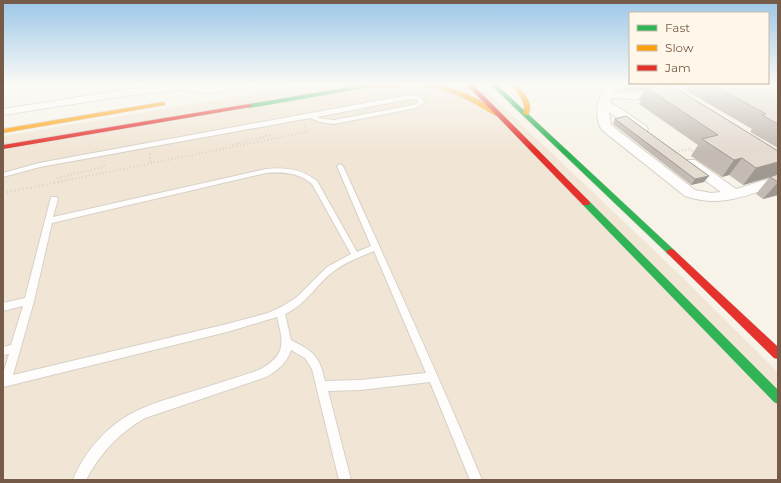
<svg xmlns="http://www.w3.org/2000/svg" width="781" height="483" font-family="Montserrat,sans-serif">
<style>
.residential{fill:#f1e6d6}
.lines{fill:none;stroke-linecap:round;stroke-linejoin:round}
.lane-casing{stroke:#d6d0c7;stroke-width:2}
.street-casing{stroke:#d6d0c7;stroke-width:2}
.fast-casing{stroke:#d7d0c7;stroke-width:1}
.slow-casing{stroke:#d7d0c7;stroke-width:1}
.jam-casing{stroke:#d7d0c7;stroke-width:1}
.path-far1{stroke:#d8d1ca;stroke-width:2;stroke-dasharray:1 2.5;stroke-linecap:butt}
.path{stroke:#d8d1ca;stroke-width:2.5;stroke-dasharray:1 3;stroke-linecap:butt}
.lane{fill:#fefdfc;fill-rule:evenodd}
.street{fill:#fefdfc;fill-rule:evenodd}
.fast{fill:#30b455;fill-rule:evenodd}
.slow{fill:#ff9f0a;fill-rule:evenodd}
.jam{fill:#e5322d;fill-rule:evenodd}
.wall{fill:#c4bcb4}
.shaded-wall{fill:#a09992}
.building{fill:#e4dbd1;stroke:#a09992}
</style>
<rect width="100%" height="100%" fill="#f7f3e9"/>
<!-- residential -->
<path class="residential" d="M310 84H479L681 276 778 372V480H3V136Z"/>
<g class="lines">
<defs>
<path id="lane" d="M186 84H194L179 89 176 87Z
M409 95 420 97 425 102 416 108 334 124 320 122 310 118 40 167 3 177V173L39 163ZM409 99H416L419 102 414 105 334 120 323 119 317 117Z
M340 164 343 166C390 270 438 374 482 480H470L430 382 360 390 328 391 351 480H339L312 369 305 358 291 350C286 364 278 370 266 377L145 418C119 433 100 453 86 480H73C85 450 110 422 141 409 155 402 172 398 187 393 211 386 235 378 259 370 286 355 284 344 277 317L227 332 3 387V374L9 354 3 355V347L11 345 23 306 3 311V303L25 298 51 197H57L58 199 53 217 266 169C285 167 302 169 317 181L357 252 371 246 337 166ZM266 173C283 172 298 172 312 184L351 254 327 267 297 297 283 306 268 313 227 324 13 375 34 301 52 223ZM374 251 426 373 360 380 325 381C319 355 314 352 291 340L285 314C307 304 316 284 334 271 346 262 360 257 374 251Z"/>
<path id="street" d="M179 84 208 87 232 84H271L273 86 268 89 253 87 208 93 179 90 130 95 3 115V109L130 89Z
M607 84H617L613 92 635 93 680 84H698L697 86 635 99 611 98 610 103 621 109 646 126 648 129 646 132H638L609 112 611 125 695 190 711 193 721 192 685 166 683 163 685 160H695L736 189 778 176V185C745 196 720 208 685 196L602 130C593 116 598 96 607 84Z"/>
<path id="fast" d="M368 84H379L376 86 249 108 246 106 249 104Z
M490 84H496L674 250 676 252 674 254H668Z
M586 200 589 201 778 390V404L774 402 583 205 582 203Z"/>
<path id="slow" d="M368 84H434C454 87 487 101 501 115L496 116C472 102 448 87 419 86 402 85 384 90 367 86L366 85Z
M511 84H517C523 94 535 102 528 115L523 114C527 101 517 94 511 84Z
M163 102 165 103V105L3 133V129Z"/>
<path id="jam" d="M466 84H472L589 201 590 203 589 205H583Z
M249 104 252 106 251 107 3 149V145Z
M671 249 674 250 778 347V359L774 358 668 254 666 252 668 250Z"/>
</defs>
<!-- lane casing -->
<use href="#lane" class="lane-casing"/>
<!-- street casing -->
<use href="#street" class="street-casing"/>
<!-- fast casing -->
<use href="#fast" class="fast-casing"/>
<!-- slow casing -->
<use href="#slow" class="slow-casing"/>
<!-- jam casing -->
<use href="#jam" class="jam-casing"/>
<!-- path-far1 -->
<path class="path-far1" d="M88 87 89 84
M29 96 35 84
M232 145 270 135V133
M675 152 690 149 695 153
M150 154 151 164
M57 178 103 167 105 164
M58 182 307 132 304 125"/>
<!-- path -->
<path class="path" d="M3 193 63 181"/>
<!-- lane -->
<use href="#lane" class="lane"/>
<!-- street -->
<use href="#street" class="street"/>
<!-- fast -->
<use href="#fast" class="fast"/>
<!-- slow -->
<use href="#slow" class="slow"/>
<!-- jam -->
<use href="#jam" class="jam"/>
</g>
<!-- wall -->
<path class="wall" d="M618 84H647L778 151V195L763 199 756 194 769 178 743 185 729 175 722 177 691 156 698 145 639 104 641 101 639 100 644 90 635 91H627Z
M689 84H778V148L750 132 752 129 685 90Z
M615 119 704 182 691 185 613 124Z"/>
<!-- shaded-wall -->
<path class="shaded-wall" d="M646 85 644 90 635 91 637 87Z
M742 158 729 175 722 177 734 160Z
M778 162V175L770 177 743 185 756 168Z
M709 176 704 182 691 185 695 179Z
M778 182V195L763 199Z"/>
<!-- building -->
<path class="building" d="M625 84H646V85L637 87H629Z
M647 84H669L778 151V162L756 168 742 158 734 160 702 139 718 135 647 88 652 87Z
M711 84H778V124L762 115 766 114Z
M626 116 709 176 695 179 615 119Z
M778 174V182L770 177Z"/>
<!-- sky -->
<linearGradient id="sky" x2="0" y2="1"><stop stop-color="#9cc7e8"/><stop offset="0.56" stop-color="#fbfaf5"/><stop offset="1" stop-color="#fbfaf5" stop-opacity="0"/></linearGradient>
<rect width="781" height="151" fill="url(#sky)"/>
<!-- border -->
<rect width="781" height="483" fill="none" stroke="#765c48" stroke-width="8"/>
<!-- legend -->
<rect x="629" y="12" width="140" height="72" fill="#fff8ea" stroke="#c8baa9"/>
<rect x="637" y="25" width="20" height="6" fill="#30b455" stroke="#c8baa9"/>
<text x="665" y="32" font-size="12" fill="#765c48">Fast</text>
<rect x="637" y="45" width="20" height="6" fill="#ff9f0a" stroke="#c8baa9"/>
<text x="665" y="52" font-size="12" fill="#765c48">Slow</text>
<rect x="637" y="65" width="20" height="6" fill="#e5322d" stroke="#c8baa9"/>
<text x="665" y="72" font-size="12" fill="#765c48">Jam</text>
</svg>
